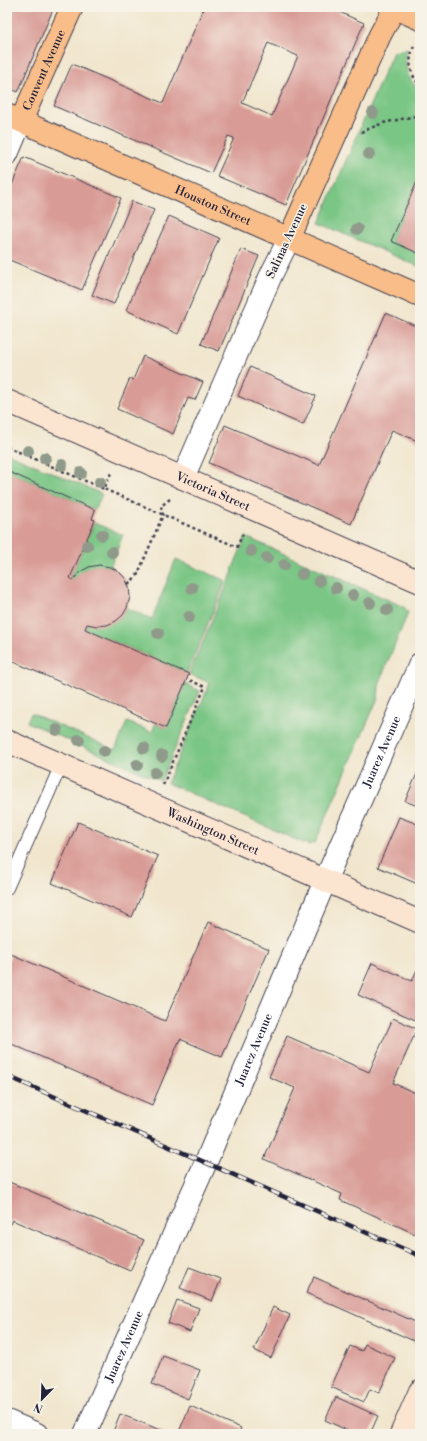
<svg xmlns="http://www.w3.org/2000/svg" width="427" height="1441" font-family="'Libre Bodoni',serif">
<style>
.green{fill:#7ac685;stroke:#4e7460}
.building{fill:#d99b96;fill-rule:evenodd}
.lines{fill:none;stroke-linecap:round;stroke-linejoin:round}
.service-casing{stroke:#413f51;stroke-width:14}
.minor-casing{stroke:#413f51;stroke-width:24}
.tertiary-casing{stroke:#413f51;stroke-width:24}
.secondary-casing{stroke:#413f51;stroke-width:24}
.primary-casing{stroke:#413f51;stroke-width:24}
.path{stroke:#413f51;stroke-width:2.5;stroke-dasharray:3 3;stroke-linecap:butt}
.service{stroke:#fff;stroke-width:12}
.minor{stroke:#fff;stroke-width:22}
.tertiary{stroke:#fff;stroke-width:22}
.secondary{stroke:#fce5d0;stroke-width:22}
.primary{stroke:#f8bd89;stroke-width:22}
.rail-casing{stroke:#22223b;stroke-width:4.5}
.rail{stroke:#f7f3e8;stroke-width:3;stroke-dasharray:9;stroke-linecap:butt}
.tree{fill:#909a8b}
.labels{text-anchor:middle;dominant-baseline:central;stroke-width:3;stroke-linejoin:round;paint-order:stroke}
.street-label{font-size:12px;fill:#22223b;stroke:#f7f3e8}
</style>
<rect width="100%" height="100%" fill="#f7f3e8"/>
<filter id="ink" filterUnits="userSpaceOnUse"><feTurbulence type="fractalNoise" baseFrequency=".025" numOctaves="2"/><feDisplacementMap in="SourceGraphic" scale="8" xChannelSelector="R" yChannelSelector="G"/><feConvolveMatrix kernelMatrix="1 2 1 2 8 2 1 2 1" color-interpolation-filters="sRGB"/></filter>
<filter id="wash" filterUnits="userSpaceOnUse"><feTurbulence type="fractalNoise" baseFrequency=".012" numOctaves="4" result="noise"/><feDisplacementMap in="SourceGraphic" scale="16" xChannelSelector="R" yChannelSelector="G"/><feGaussianBlur stdDeviation="0.9" result="paint"/><feColorMatrix in="noise" values="0 0 0 0 0 0 0 0 0 0 0 0 0 0 0 0 0 1.4 0 .05"/><feComposite in="paint" operator="in"/></filter>
<g filter="url(#wash)">
<rect width="100%" height="100%" fill="#f1e6cd"/>
<!-- green -->
<path class="green" d="M406 49H407C403 63 407 81 420 89V175L391 241 420 254V267L319 223 393 52Z
M7 453 102 494 95 510 7 471Z
M94 523 123 535 110 567C92 564 85 567 73 580L70 578Z
M246 537 404 607 408 613 381 678 379 686 378 698 315 843 308 845 167 783 210 683 189 674 233 571 232 570Z
M176 559 226 581 187 673 85 629 87 624C106 625 117 626 127 608L152 619Z
M185 684 200 691 161 781 27 722 31 713 115 750 127 722 152 732 155 724 166 728Z"/>
<g id="blocks">
<!-- building -->
<path class="building" d="M7 7H54L18 92 7 87Z
M204 7H328L364 23 286 205 217 176 234 138 228 136 211 173 54 106 72 64 163 103ZM268 43 298 56 272 116 242 103Z
M24 157 121 198 82 290 7 259V196Z
M420 175V254L391 241Z
M132 201 154 210 114 304 92 295Z
M169 216 219 238 178 334 126 310Z
M241 249 259 256 219 351 201 344Z
M386 313 420 328V442L392 430 351 524 209 463 225 425 319 465Z
M143 356 203 382 195 400 188 398 173 434 117 409 130 378 133 380Z
M250 367 316 396 303 425 238 396Z
M7 471 95 510 92 519 95 520 70 578 73 580 80 572 89 567 99 565 110 567 118 571 125 578 129 587 130 597 127 608 123 615 116 621 107 625 97 626 87 624 85 629 189 674 166 728 7 659Z
M420 767V807L405 801Z
M399 817 420 825V885L378 867Z
M78 822 158 856 132 917 52 883Z
M208 922 269 949 222 1057 180 1039 152 1105 7 1042V964L11 954 165 1021Z
M372 963 412 981 420 963V1022L358 995Z
M393 1018 417 1029 393 1083 420 1095V1236L340 1200 342 1194 264 1159 295 1088 269 1077 287 1036 369 1072Z
M7 1181 144 1240 130 1271 12 1220 7 1231Z
M189 1267 221 1279 212 1301 180 1288Z
M314 1277 420 1324V1327L414 1341 306 1293Z
M177 1300 199 1308 190 1332 168 1323Z
M273 1307 290 1315 271 1358 254 1350Z
M365 1344 395 1358 379 1393 370 1389 364 1402 331 1387 350 1346 362 1351Z
M163 1356 200 1370 188 1399 152 1384Z
M336 1397 378 1416 370 1434H355L325 1420Z
M190 1406 241 1428 238 1434H178Z
M120 1414 163 1431 162 1434H112Z"/>
</g>
</g>
<g filter="url(#ink)">
<use href="#blocks" fill-opacity="0" stroke="#413f51" stroke-width="1"/>
<g class="lines">
<defs>
<path id="service" d="M7 888 61 765"/>
<g id="minor">
<path d="M183 478 271 275 289 239"/>
<path id="s1" d="M85 1434 206 1162 325 881 420 664"/>
</g>
<path id="tertiary" d="M7 154 21 121
M7 1421 37 1434"/>
<g id="secondary">
<path id="s2" d="M7 401 420 582"/>
<path id="s3" d="M7 741 420 922"/>
<path d="M401 1434 420 1391"/>
</g>
<g id="primary">
<path d="M393 7 420 19"/>
<path id="s4" d="M7 115 420 296"/>
<path id="s5" d="M21 121 72 7"/>
<path d="M289 239 380 35 395 7"/>
</g>
</defs>
<!-- service casing -->
<use href="#service" class="service-casing"/>
<!-- minor casing -->
<use href="#minor" class="minor-casing"/>
<!-- tertiary casing -->
<use href="#tertiary" class="tertiary-casing"/>
<!-- secondary casing -->
<use href="#secondary" class="secondary-casing"/>
<!-- primary casing -->
<use href="#primary" class="primary-casing"/>
<!-- path -->
<path class="path" d="M414 46C408 60 409 74 420 85
M361 132 383 123 420 115
M7 447 104 489
M111 473 104 489 237 547 244 531
M128 584 137 576 163 515 161 506 170 499
M163 785 205 687 187 679"/>
<!-- service -->
<use href="#service" class="service"/>
<!-- minor -->
<use href="#minor" class="minor"/>
<!-- tertiary -->
<use href="#tertiary" class="tertiary"/>
<!-- secondary -->
<use href="#secondary" class="secondary"/>
<!-- primary -->
<use href="#primary" class="primary"/>
<defs>
<path id="rail" d="M7 1076 420 1256"/>
</defs>
<!-- rail casing -->
<use href="#rail" class="rail-casing"/>
<!-- rail -->
<use href="#rail" class="rail"/>
</g>
<!-- trees -->
<g class="tree">
<circle cx="373" cy="113" r="6"/>
<circle cx="369" cy="154" r="6"/>
<circle cx="357" cy="229" r="6"/>
<circle cx="28" cy="451" r="6"/>
<circle cx="45" cy="458" r="6"/>
<circle cx="62" cy="465" r="6"/>
<circle cx="81" cy="473" r="6"/>
<circle cx="100" cy="482" r="6"/>
<circle cx="102" cy="535" r="6"/>
<circle cx="87" cy="546" r="6"/>
<circle cx="251" cy="551" r="6"/>
<circle cx="112" cy="552" r="6"/>
<circle cx="267" cy="558" r="6"/>
<circle cx="284" cy="565" r="6"/>
<circle cx="302" cy="574" r="6"/>
<circle cx="319" cy="581" r="6"/>
<circle cx="192" cy="588" r="6"/>
<circle cx="336" cy="588" r="6"/>
<circle cx="353" cy="595" r="6"/>
<circle cx="370" cy="603" r="6"/>
<circle cx="387" cy="610" r="6"/>
<circle cx="189" cy="617" r="6"/>
<circle cx="158" cy="633" r="6"/>
<circle cx="57" cy="730" r="6"/>
<circle cx="79" cy="740" r="6"/>
<circle cx="144" cy="748" r="6"/>
<circle cx="104" cy="751" r="6"/>
<circle cx="162" cy="756" r="6"/>
<circle cx="137" cy="765" r="6"/>
<circle cx="155" cy="773" r="6"/>
</g>
</g>
<g class="labels">
<!-- street labels -->
<g class="street-label">
<text stroke="none"><textPath href="#s5" startOffset="56">Convent Avenue</textPath></text>
<text stroke="none"><textPath href="#s4" startOffset="225">Houston Street</textPath></text>
<text transform="translate(287 241) rotate(-65)">Salinas Avenue</text>
<text stroke="none"><textPath href="#s2" startOffset="225">Victoria Street</textPath></text>
<text stroke="none"><textPath href="#s1" startOffset="744">Juarez Avenue</textPath></text>
<text stroke="none"><textPath href="#s3" startOffset="225">Washington Street</textPath></text>
<text stroke="none"><textPath href="#s1" startOffset="420">Juarez Avenue</textPath></text>
<text stroke="none"><textPath href="#s1" startOffset="96">Juarez Avenue</textPath></text>
</g>
</g>
<!-- margin -->
<rect width="427" height="1441" fill="none" stroke="#f7f3e8" stroke-width="24"/>
<!-- north arrow -->
<g transform="translate(42 1399) rotate(203)" stroke="#f7f3e8" stroke-width="3" paint-order="stroke">
<path d="M0-3L7 15L0 10L-7 15Z" fill="#22223b"/>
<text y="-6" font-size="11" font-weight="bold" text-anchor="middle" fill="#22223b">N</text>
</g>
</svg>
